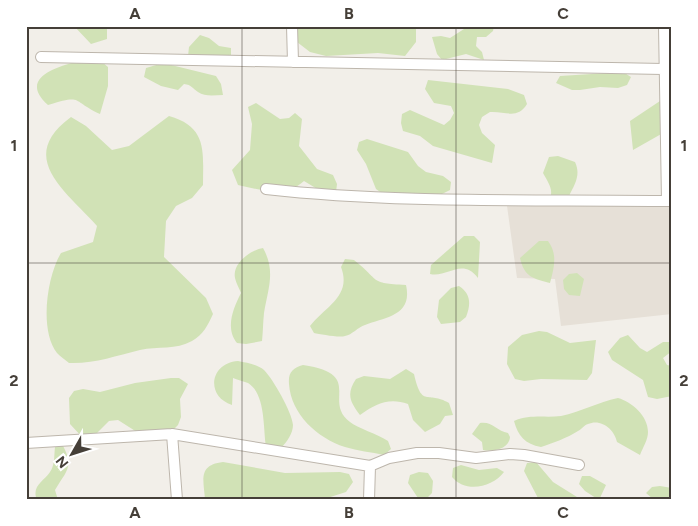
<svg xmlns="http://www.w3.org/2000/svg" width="698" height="526" font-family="Figtree,sans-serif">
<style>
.residential{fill:#e6e0d7}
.green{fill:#d1e2b6}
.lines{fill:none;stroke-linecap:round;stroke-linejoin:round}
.street-casing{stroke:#bdb6ac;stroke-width:12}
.street{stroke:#fff;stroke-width:10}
.grid{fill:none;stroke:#453f38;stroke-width:1;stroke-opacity:0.55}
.neatline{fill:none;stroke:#453f38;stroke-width:2}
.grid-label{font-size:16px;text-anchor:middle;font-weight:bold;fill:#453f38}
</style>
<rect width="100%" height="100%" fill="#f2efe9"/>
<!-- residential -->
<path class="residential" d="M672 197V314L561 326 555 279 517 278 507 206Z"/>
<!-- green -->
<path class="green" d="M74 26H107V39L91 44Z
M293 26H416V42L405 56 378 53 326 56 310 52 297 42Z
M464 26H494L493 31 486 37H477L476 46 482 52 484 60 466 54 442 60 437 54 432 37 441 36 450 38 464 29Z
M200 35 209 38 219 46 231 48V57L188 56 189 47Z
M75 62H102L108 67V86L100 114C71 101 84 94 48 105 19 79 54 68 75 62Z
M163 63 216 76 221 84 223 95C215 95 205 97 198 92 192 88 192 85 184 84L178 90 161 86 144 77 146 68Z
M623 72 631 77 627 85 618 88 600 87 580 90H572L556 83 560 76Z
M428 80 508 89 524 95 527 104C517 120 506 111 490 112L482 117 479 125 482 133 495 145 492 163 433 146 420 136 403 131 401 123 402 114 410 110 444 125 450 120 454 113 451 106 434 103 425 89Z
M672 97V121L663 133 633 150 630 121 663 99Z
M256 103 280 119 289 118 295 113 302 119 299 146 317 169 333 175 337 184 336 192 319 190 304 181C287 197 259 190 238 185L232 170 250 150 252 124 248 107Z
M169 116C208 127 203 152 203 185L192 198 176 206 166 221 164 257 206 298 213 314C208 325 203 335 192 341 176 350 158 346 140 350 115 356 94 364 69 363 65 360 60 356 57 353 39 330 47 276 61 253L93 242 97 226C67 192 15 158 71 117L86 126 112 150 129 146Z
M367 139 408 152 418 166 426 172 443 176 451 182 450 190 434 198 383 194 376 189 366 164 357 150 359 142Z
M558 156 575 162C581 175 575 184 569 196L548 202C555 191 549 184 543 173L549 157Z
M464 236H474L480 242 478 278C462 257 448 278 430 274L431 265Z
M539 241H548C558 254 554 268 550 283 534 279 524 277 520 258Z
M263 248C276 271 268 289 264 313 263 322 263 332 262 341L246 344 237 343C225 328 233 309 241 293 239 288 236 283 235 278 232 263 251 250 263 248Z
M345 259 354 260C381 281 368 283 406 285 413 316 385 317 365 325 358 327 352 335 345 336 339 338 320 334 314 333L310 326C326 306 352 296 341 267Z
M577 273 584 279 580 296 569 295 564 289 563 280 569 274Z
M459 286C471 294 471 304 466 317L460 322 441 324 437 317 439 300 451 288Z
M539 331 547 332 570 343 596 340 592 373 587 380 541 379 524 381 515 379 507 364 508 347 522 335Z
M628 335 640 348 647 352 663 342H672V351L663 358 667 365 672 366V396L657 399 648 397 643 380 612 360 608 352 620 338Z
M238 361C247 363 257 364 264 370 273 379 292 412 293 425 293 433 287 442 281 448L266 446C263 429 266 394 248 383 243 381 237 380 233 378L232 405C205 396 210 363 238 361Z
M303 365C365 374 322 401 350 422 357 428 378 434 388 441L391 449 384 455C371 452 358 451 345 447 317 438 291 414 289 384 288 372 293 368 303 365Z
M406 369 414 374C422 409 427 390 449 403L453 415 445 416 440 424 425 432 413 420 408 404C389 397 375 404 360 415 350 402 346 394 356 379L364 376 390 379Z
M171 378H179L188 384 180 399 181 417 178 425 172 431 140 434 118 420 109 421 91 439 82 437 70 424 69 398 74 391 83 389 100 392 135 383Z
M618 398C632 402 648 416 648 432 648 440 643 447 640 455L617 442C615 430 601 418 588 424 584 425 582 429 578 431 567 438 553 443 541 447 525 444 518 436 514 421 530 414 545 418 561 416 581 412 598 402 618 398Z
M480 423C492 421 497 431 508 433L510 437C509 449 494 452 483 450L482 442 472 434Z
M62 444C75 467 66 471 55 490L58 500H37C31 486 44 481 50 472 55 465 54 455 55 447Z
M223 462 285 473 340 472 349 474 353 482 346 492 321 500H205C204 481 197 465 223 462Z
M536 462 553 482 577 497V500H539L524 471 527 463Z
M461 465 479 470 497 468 504 472C492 488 465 493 452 477L453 468Z
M419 472 428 473 433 481 432 493 426 499 418 498 408 483 410 475Z
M582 476H590L606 485 599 500 585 491 579 484Z
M660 486 672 488V500H654L646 493 652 487Z"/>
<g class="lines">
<defs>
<path id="street" d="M292 26 293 62
M664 26 667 201
M41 57 663 69
M266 189C400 204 536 199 672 201
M172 434 177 500
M26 443 172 434 370 466 369 500
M370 466 389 458 417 453H439L476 458 510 454 524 455 579 465"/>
</defs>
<!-- street casing -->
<use href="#street" class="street-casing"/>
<!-- street -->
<use href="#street" class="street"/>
</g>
<!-- grid -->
<path class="grid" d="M242 26V500M456 26V500M26 263H672"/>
<!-- border -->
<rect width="698" height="526" fill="none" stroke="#ffffff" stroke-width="55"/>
<!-- north arrow -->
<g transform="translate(72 454) rotate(231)" stroke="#ffffff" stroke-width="4" paint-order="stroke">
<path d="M0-4L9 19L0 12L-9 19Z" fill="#453f38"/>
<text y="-8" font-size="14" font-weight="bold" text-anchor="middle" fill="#453f38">N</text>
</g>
<rect x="28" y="28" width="642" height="470" class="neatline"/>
<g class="grid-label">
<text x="135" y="19">A</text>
<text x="349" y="19">B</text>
<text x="563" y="19">C</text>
<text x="14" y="151">1</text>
<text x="684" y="151">1</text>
<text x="14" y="386">2</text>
<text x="684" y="386">2</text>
<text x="135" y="518">A</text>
<text x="349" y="518">B</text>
<text x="563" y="518">C</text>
</g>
</svg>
